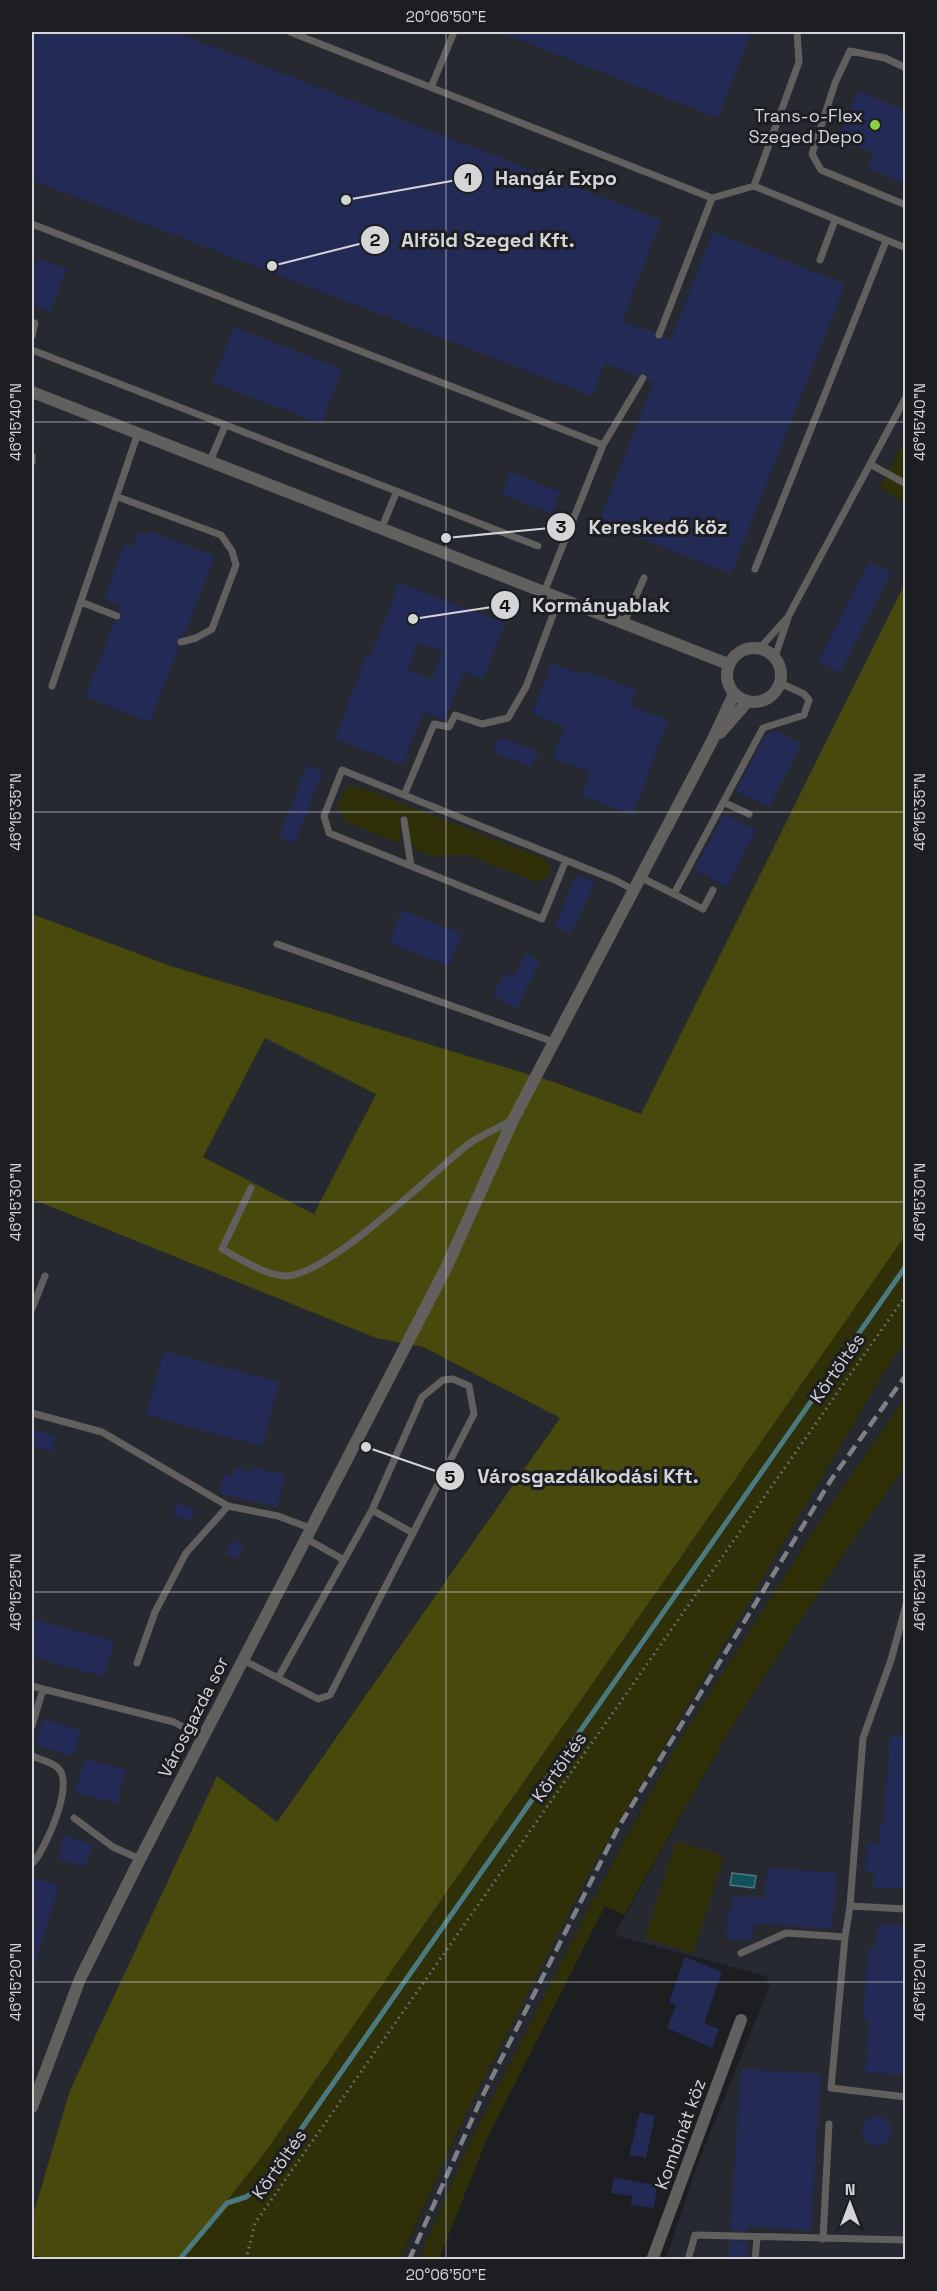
<svg xmlns="http://www.w3.org/2000/svg" width="937" height="2291" font-family="'Space Grotesk',sans-serif">
<style>
.built{fill:#272931}
.green{fill:#2f3008}
.forest{fill:#48490d;fill-rule:evenodd}
.water{fill:#11515a;stroke:#4c7980;stroke-width:1.5}
.lines{fill:none;stroke-linecap:round;stroke-linejoin:round}
.stream{stroke:#4c7980;stroke-width:5}
.building{fill:#232a56;fill-rule:evenodd}
.path{stroke:#717275;stroke-width:3;stroke-dasharray:1.5 4.5;stroke-linecap:butt}
.lane{stroke:#62605f;stroke-width:7}
.street{stroke:#62605f;stroke-width:12}
.rail{stroke:#7f8083;stroke-width:4.5;stroke-dasharray:12 6;stroke-linecap:butt}
.ticks{fill:none;stroke:#d4d5d7;stroke-width:1.5;stroke-opacity:0.45}
.poi-dot{fill:#8fcd42;stroke:#1d1e22;stroke-width:2}
.labels{text-anchor:middle;dominant-baseline:central;stroke-width:6;stroke-linejoin:round;paint-order:stroke}
.poi-label{font-size:18px;fill:#d4d5d7;stroke:#1d1e22;text-anchor:end}
.street-label{font-size:18px;fill:#d4d5d7;stroke:#1d1e22}
.leader{fill:none;stroke:#d4d5d7;stroke-width:2}
.callout-dot{fill:#d4d5d7;stroke:#1d1e22;stroke-width:2}
.mark-label{font-size:18px;text-anchor:middle;font-weight:bold;fill:#111}
.callout-label{font-size:20px;text-anchor:middle;font-weight:bold;fill:#d4d5d7;stroke:#1d1e22;stroke-width:6;stroke-linejoin:round;paint-order:stroke}
.neatline{fill:none;stroke:#d4d5d7;stroke-width:2}
.ticks-label{font-size:15px;text-anchor:middle;fill:#d4d5d7}
</style>
<rect width="100%" height="100%" fill="#1d1e22"/>
<!-- built -->
<path class="built" d="M32 32H905V439L880 488 905 502V583L641 1114 554 1082 171 966 32 914Z
M265 1037 376 1094 314 1215 203 1157Z
M32 1199 376 1338 423 1347 560 1418 276 1823 217 1777 70 2090 32 2218Z
M905 1342V1398L822 1518 676 1746 594 1898 470 2142 419 2259 400 2260 468 2110 592 1868 883 1374Z
M905 1466V2259H666L698 2163 770 1985 766 1976 614 1935 728 1733 843 1555Z"/>
<!-- green -->
<path class="green" d="M905 439V502L880 488Z
M357 786 545 859C552 866 550 871 546 879L536 882 468 855 432 856 418 851 411 842 407 816 399 817 401 844 346 822 337 805 346 788Z
M905 1236V1342L883 1374 592 1868 468 2110 400 2259 182 2260 266 2151Z
M905 1398V1466L843 1555 728 1733 624 1915 605 1906 486 2141 439 2259H419L470 2142 594 1898 676 1746 822 1518Z
M676 1841 724 1856 693 1953 645 1938Z"/>
<!-- forest -->
<path class="forest" d="M905 583V1236L266 2151 182 2259 53 2260 32 2255V2218L70 2090 217 1776 277 1822 560 1418 423 1347 376 1338 32 1199V914L171 966 554 1082 641 1114ZM265 1038 376 1094 314 1214 203 1157Z"/>
<!-- water -->
<path class="water" d="M732 1873 756 1876 754 1888 730 1885Z"/>
<g class="lines">
<!-- stream -->
<path class="stream" d="M179 2260 227 2203 246 2197 262 2185 906 1266"/>
</g>
<!-- building -->
<path class="building" d="M32 32H175L661 220 622 321 654 333 658 340 664 337 671 340 713 232 845 284 731 574 599 522 654 382 648 380 645 373 638 376 605 363 592 396 32 180Z
M500 32H752L718 118Z
M858 91 906 111V184L868 168 874 153 838 138Z
M38 258 67 269 50 312 32 304V274Z
M234 327 342 369 321 424 212 382Z
M511 472 560 492 552 514 502 494Z
M138 531 149 535 150 531 215 556 184 635 176 640 179 647 150 722 85 697 115 621 122 617 119 611 121 605 104 598 124 544 132 547Z
M869 562 891 573 840 672 818 661Z
M399 583 505 623 483 679 464 672 445 720 423 712 403 765 335 739 367 654 371 656ZM418 642 442 651 432 679 408 670Z
M552 663 584 675 586 671 637 690 631 706 668 720 633 815 581 795 590 772 553 758 565 727 532 714Z
M776 731 801 744 769 807 736 791 766 734Z
M499 737 538 752 532 767 493 752Z
M307 765 323 772 295 843 279 837Z
M724 814 756 830 727 887 694 870Z
M581 876 595 882 571 934 555 927 574 880Z
M402 910 462 934 449 966 389 943Z
M526 954 540 961 517 1008 493 996 505 973 514 978Z
M164 1351 279 1382 262 1446 146 1415Z
M32 1429 56 1436 52 1452 32 1446Z
M252 1467 285 1474 277 1507 220 1494 224 1474 233 1476 235 1468 251 1472Z
M178 1502 195 1510 189 1522 172 1513Z
M231 1540 244 1545 238 1559 225 1553Z
M32 1619 114 1641 104 1677 32 1657Z
M43 1719 81 1730 74 1756 35 1745Z
M890 1736 906 1737V1889L873 1887 874 1872H865L867 1844 879 1845 880 1825H883Z
M85 1759 126 1770 117 1804 75 1792Z
M64 1835 93 1845 85 1867 58 1858Z
M767 1868 837 1873 832 1929 754 1923 751 1940 726 1939 727 1911H733V1896L765 1898Z
M32 1877 59 1885 35 1965H32Z
M878 1924 906 1926 903 2075 865 2072 869 2020 863 2019 868 1948H876Z
M685 1957 722 1972 704 2023 719 2029 712 2048 667 2028 676 2005 669 2002Z
M741 2069 821 2074 811 2231 749 2226 748 2231 730 2230Z
M640 2112 655 2116 646 2158 629 2155Z
M862 2131a15 15 0 1 1 30 0a15 15 0 1 1-30 0Z
M614 2178 657 2185 654 2208 631 2205 632 2196 611 2193Z
M730 2241 748 2242 746 2259H728Z"/>
<g class="lines">
<!-- path -->
<path class="path" d="M246 2260 255 2223 906 1295"/>
<!-- lane -->
<path class="lane" d="M290 32 712 198 754 186 799 62 797 32
M906 68 885 58 850 51 835 83 812 154 821 170 906 205
M432 85 454 32
M754 186 906 248
M32 224 603 445 643 378
M820 260 835 220
M32 322 35 323 32 336
M659 335 712 198
M32 350 538 546
M32 456V462
M210 461 225 426
M870 464 906 484
M118 497 221 535 232 551 236 565 212 629 196 638 181 642
M382 527 396 493
M755 569 886 241
M545 590 603 445
M81 602 117 616
M624 623 644 578
M760 648 786 619
M775 657 789 615 906 397
M52 686 138 433
M405 793 434 724 449 727 455 715 482 724 508 718 526 687 560 596
M723 802 749 814
M404 820 411 866
M566 860 542 919 329 833 324 816 342 770 615 880 634 890
M640 877 674 894 763 728 804 715 809 700 804 694 780 683
M674 894 703 909 713 890
M277 944 554 1042
M251 1188 222 1249C241 1259 264 1275 285 1276 328 1276 430 1175 466 1146 479 1136 496 1129 511 1121
M32 1309 45 1276
M453 1379 469 1386 474 1414 330 1695 318 1699 278 1678 372 1510 422 1397 443 1380Z
M32 1413 102 1432 228 1506 278 1516 310 1528
M372 1510 413 1533
M305 1538 344 1560
M906 1605 891 1660 863 1738 850 1906 906 1909
M243 1660 278 1678
M137 1663 155 1612 186 1553 228 1506
M32 1686 43 1689
M32 1726 43 1689 174 1722 203 1738
M32 1756C39 1759 51 1762 57 1767 76 1783 46 1846 34 1862L32 1861
M74 1818 113 1847 140 1859
M845 1937 831 2088 906 2097
M741 1953 786 1933 845 1937 850 1906
M823 2239 829 2124
M688 2260 695 2235 906 2240
M755 2260 757 2238"/>
<!-- street -->
<path class="street" d="M32 392 728 664
M727 675a27 27 0 1 1 54 0a27 27 0 1 1-54 0Z
M720 733 747 702
M32 2107 80 1979 140 1859 446 1268 513 1120 712 741 734 694
M652 2260 741 2020"/>
<!-- rail -->
<path class="rail" d="M409 2260 482 2097 618 1828 831 1480 906 1375"/>
</g>
<!-- ticks -->
<path class="ticks" d="M32 32H906M446 32V2260M32 422H906M32 812H906M32 1202H906M32 1592H906M32 1982H906"/>
<!-- markers -->
<circle class="poi-dot" cx="875" cy="125" r="6"/>
<g class="labels">
<!-- poi labels -->
<g class="poi-label">
<text x="863" y="115">Trans-o-Flex<tspan x="863" dy="21">Szeged Depo</tspan></text>
</g>
<!-- street labels -->
<g class="street-label">
<text transform="translate(837 1368) rotate(-55)">Körtöltés</text>
<text transform="translate(193 1717) rotate(-63)">Városgazda sor</text>
<text transform="translate(559 1767) rotate(-55)">Körtöltés</text>
<text transform="translate(680 2134) rotate(-70)">Kombinát köz</text>
<text transform="translate(279 2164) rotate(-55)">Körtöltés</text>
</g>
</g>
<!-- callouts -->
<path class="leader" d="M346 200L468 178M272 266L375 240M446 538L561 527M413 619L505 605M366 1447L450 1476"/>
<g class="callout-dot">
<circle cx="346" cy="200" r="6"/>
<circle cx="272" cy="266" r="6"/>
<circle cx="446" cy="538" r="6"/>
<circle cx="413" cy="619" r="6"/>
<circle cx="366" cy="1447" r="6"/>
<circle cx="468" cy="178" r="15"/>
<circle cx="375" cy="240" r="15"/>
<circle cx="561" cy="527" r="15"/>
<circle cx="505" cy="605" r="15"/>
<circle cx="450" cy="1476" r="15"/>
</g>
<g class="mark-label">
<text x="468" y="185">1</text>
<text x="375" y="246">2</text>
<text x="561" y="533">3</text>
<text x="505" y="612">4</text>
<text x="450" y="1483">5</text>
</g>
<g class="callout-label">
<text x="556" y="185">Hangár Expo</text>
<text x="488" y="247">Alföld Szeged Kft.</text>
<text x="658" y="534">Kereskedő köz</text>
<text x="601" y="612">Kormányablak</text>
<text x="588" y="1483">Városgazdálkodási Kft.</text>
</g>
<!-- border -->
<rect width="937" height="2291" fill="none" stroke="#1d1e22" stroke-width="66"/>
<!-- north arrow -->
<g transform="translate(850 2204)" stroke="#1d1e22" stroke-width="4.5" paint-order="stroke">
<path d="M0-4.5L10 22L0 15L-10 22Z" fill="#d4d5d7"/>
<text y="-9" font-size="16" font-weight="bold" text-anchor="middle" fill="#d4d5d7">N</text>
</g>
<rect x="33" y="33" width="871" height="2225" class="neatline"/>
<g class="ticks-label">
<text x="446" y="22">20°06'50"E</text>
<text transform="translate(16 422) rotate(-90)" y="5">46°15'40"N</text>
<text transform="translate(920 422) rotate(-90)" y="5">46°15'40"N</text>
<text transform="translate(16 812) rotate(-90)" y="5">46°15'35"N</text>
<text transform="translate(920 812) rotate(-90)" y="5">46°15'35"N</text>
<text transform="translate(16 1202) rotate(-90)" y="5">46°15'30"N</text>
<text transform="translate(920 1202) rotate(-90)" y="5">46°15'30"N</text>
<text transform="translate(16 1592) rotate(-90)" y="5">46°15'25"N</text>
<text transform="translate(920 1592) rotate(-90)" y="5">46°15'25"N</text>
<text transform="translate(16 1982) rotate(-90)" y="5">46°15'20"N</text>
<text transform="translate(920 1982) rotate(-90)" y="5">46°15'20"N</text>
<text x="446" y="2280">20°06'50"E</text>
</g>
</svg>
